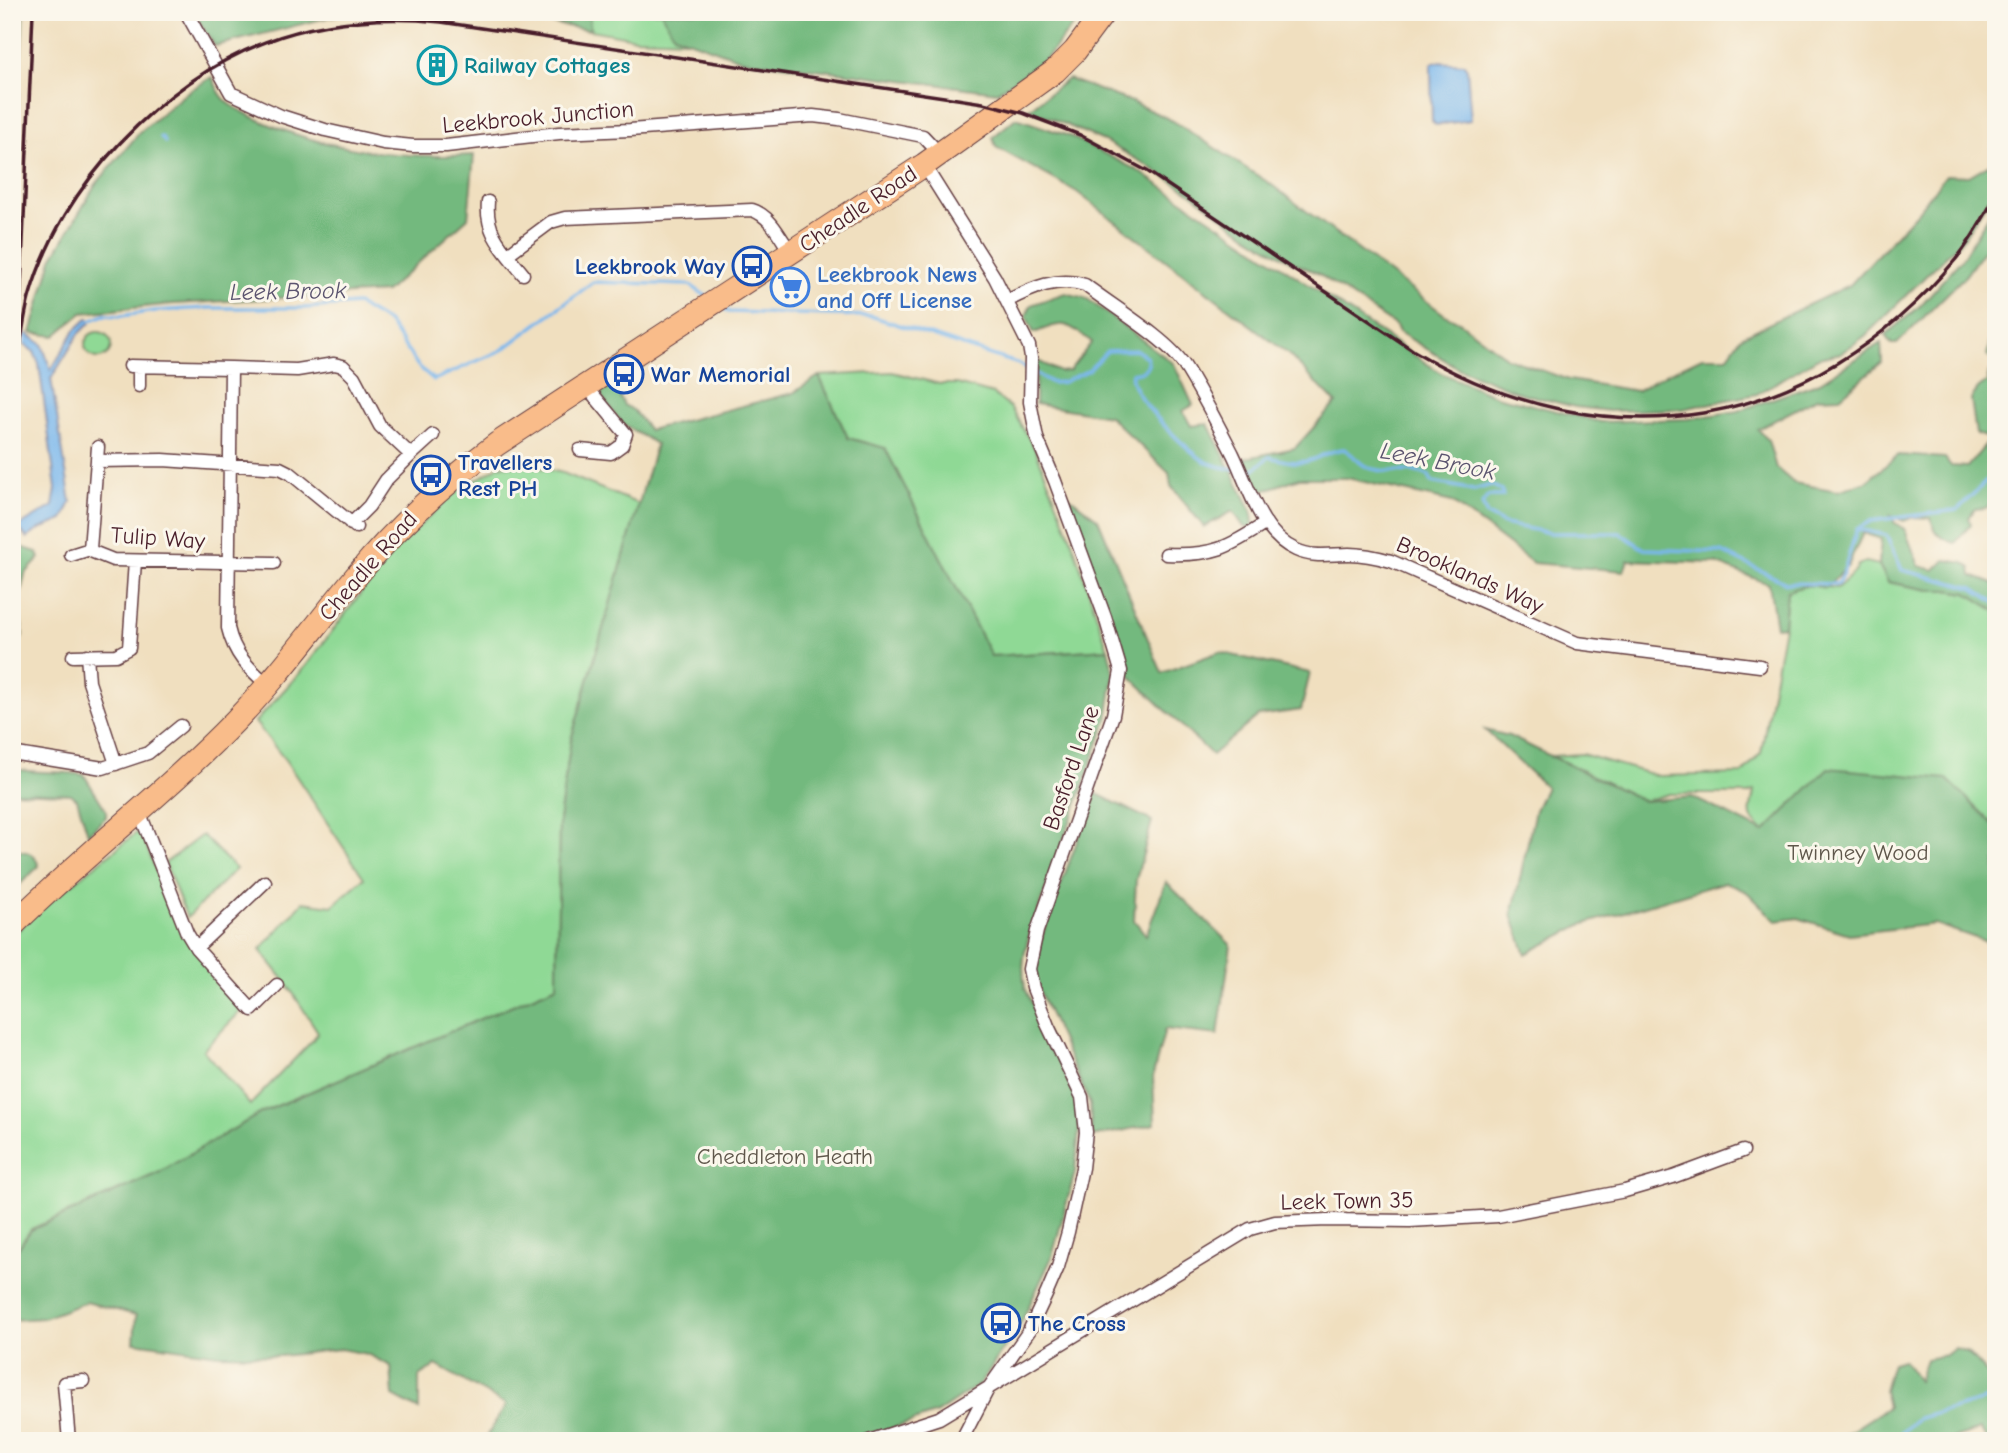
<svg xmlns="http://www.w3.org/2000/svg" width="2008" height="1453" font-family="'Comic Neue',sans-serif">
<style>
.green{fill:#8fd995;stroke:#6c7c60;stroke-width:2}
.forest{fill:#73b97e;stroke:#5e6c54;stroke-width:2}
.water{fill:#7ab7ec;stroke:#626b8c;stroke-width:2}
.pier{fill:#f0dfbf}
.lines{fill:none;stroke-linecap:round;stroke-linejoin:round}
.stream{stroke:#7ab7ec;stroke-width:3.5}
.street-casing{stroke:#633c41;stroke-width:15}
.highway-casing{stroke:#633c41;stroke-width:25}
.street{stroke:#fff;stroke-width:12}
.highway{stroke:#f9bc8a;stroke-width:23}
.rail{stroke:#4a1f2b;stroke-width:3.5}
.labels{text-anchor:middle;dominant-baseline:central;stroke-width:6;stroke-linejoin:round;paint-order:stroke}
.culture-label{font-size:23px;font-weight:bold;fill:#0d838f;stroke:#fbf7ec;text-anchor:start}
.street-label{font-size:23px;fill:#4a1f2b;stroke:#fbf7ec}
.transit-label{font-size:23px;font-weight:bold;fill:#164399;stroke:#fbf7ec;text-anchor:start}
.shop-label{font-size:23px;font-weight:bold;fill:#366cbe;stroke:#fbf7ec;text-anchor:start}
.park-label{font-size:23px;fill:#5f574b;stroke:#fbf7ec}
.water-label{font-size:24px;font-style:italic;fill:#5b546f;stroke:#fbf7ec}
</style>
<rect width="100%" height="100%" fill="#fbf7ec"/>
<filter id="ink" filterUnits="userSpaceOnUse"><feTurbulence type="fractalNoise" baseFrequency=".0143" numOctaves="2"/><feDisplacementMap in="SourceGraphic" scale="14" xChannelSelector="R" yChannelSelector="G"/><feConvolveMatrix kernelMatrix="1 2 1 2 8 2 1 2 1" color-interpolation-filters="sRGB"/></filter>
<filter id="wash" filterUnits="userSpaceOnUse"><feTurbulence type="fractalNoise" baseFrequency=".00686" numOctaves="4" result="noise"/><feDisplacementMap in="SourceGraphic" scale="28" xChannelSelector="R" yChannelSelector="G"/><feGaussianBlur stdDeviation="1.57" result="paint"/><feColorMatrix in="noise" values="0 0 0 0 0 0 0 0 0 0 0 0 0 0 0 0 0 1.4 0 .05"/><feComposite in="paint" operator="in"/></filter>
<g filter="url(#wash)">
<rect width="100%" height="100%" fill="#f0dfbf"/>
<!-- green -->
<path class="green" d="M12 12H24L12 184Z
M589 12H661L674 35 687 40 634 38 590 30Z
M85 345a13 13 0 1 1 26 0a13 13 0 1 1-26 0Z
M892 372 940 384H957L993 394 1011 408 1036 451 1070 535 1108 649 991 656 885 448 848 438 819 376Z
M500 465 536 467 563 473 639 504 571 740 559 820 557 986 263 1112 158 1173 31 1229 12 1257V937L35 913 140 830 167 899 244 1008 203 1050 250 1105 312 1041 318 1032 285 981 260 950 303 902 332 906 364 878 286 761 255 722 305 667 392 552 452 495Z
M1866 562 1879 565 1888 582 1930 590H1947L1967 593 1996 611V827L1947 779 1764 832C1744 814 1751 814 1754 791L1748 794H1669L1644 801 1552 756 1582 754 1658 776 1742 774 1761 753 1784 626 1787 591 1809 585 1837 588 1855 572 1858 565Z
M202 835 236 869 187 918 165 863Z"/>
<!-- forest -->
<path class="forest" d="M193 12H338L342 14 215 46Z
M483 12H589L590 30Z
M661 12H1084L1044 61 997 92 743 60 674 35Z
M212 77C215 83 218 91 222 96 229 106 243 112 253 117 320 150 400 159 474 155L468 218 386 292 173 304 82 313 55 336 31 333 52 259 96 184 140 132 186 93Z
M1068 79 1132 102 1173 121 1269 183 1445 315 1461 323 1507 358 1569 380 1637 391 1656 379 1702 357H1727L1741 337 1850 285 1918 211 1946 175 1969 176 1993 162 1996 164V187L1963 239 1865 336 1841 353 1818 358 1757 394 1682 409 1609 411 1575 407 1517 392 1460 369 1399 332 1396 326 1317 273 1292 262 1248 236 1188 191 1143 163 1104 141 1029 109Z
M1016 118 1072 137 1137 170 1441 373 1496 396 1601 422 1688 419 1738 411 1820 382 1881 343 1882 362 1840 397 1817 398 1758 429 1768 440 1776 468 1794 483 1838 491 1867 481 1898 455 1945 458 1951 466 1967 467 1991 439 1976 434 1971 399 1978 389 1987 382 1989 372 1996 369V498L1986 508 1975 509 1969 518 1971 524 1955 543C1941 539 1934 532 1931 518L1913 517 1904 521 1891 516 1895 523 1905 530 1919 566 1934 570 1945 560 1964 563 1971 568 1972 576 1996 585V611L1967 593 1947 590H1930L1888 582 1879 565 1881 539 1863 533 1848 566 1826 588 1809 585 1787 591 1784 626 1776 627 1769 584 1715 563 1628 560 1624 571 1533 563 1452 502 1347 478H1299L1257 493 1242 459 1295 448 1336 403 1288 354 1077 192 996 147 993 137Z
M1996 203V233L1966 275 1897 344H1891L1885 335 1919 307 1961 260Z
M1065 293 1086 298 1174 364 1193 405 1183 411 1191 426 1208 424 1251 509 1253 522 1252 527H1244L1233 511 1204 527 1171 486 1169 473 1109 416 1035 404 1036 360 1060 372 1069 371 1092 342C1064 322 1067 320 1034 333L1026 316 1031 305Z
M1996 323V360L1987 356 1993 324Z
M819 376 848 438 885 448 991 656 1108 649 1114 674 1107 720 1031 930C1024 951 1021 966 1025 988L1076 1098 1079 1130 1075 1172 1052 1257 1022 1321 980 1384 937 1413 857 1441H484L506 1405 436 1365 419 1377V1410L393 1396 391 1366 367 1354 340 1349 281 1356 218 1354 134 1342 136 1315 86 1302 44 1318 12 1320V1257L31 1230 158 1173 263 1112 557 986 559 820 571 740 656 444 622 424 598 392 614 385 624 405 633 410 649 430 793 393Z
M1064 493 1098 519 1162 673 1219 652 1310 673 1301 710 1258 716 1212 755 1129 675Z
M18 546 37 552 40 558 25 574 18 606 23 634 12 662V551Z
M1485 730 1509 736 1644 801 1692 797 1764 832 1828 768 1947 779 1996 827V945L1935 924 1849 934 1798 918 1776 921 1747 892 1725 882 1581 925 1526 954 1512 915 1535 810 1546 787Z
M12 768C35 775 60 770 84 775L106 810V817L88 834 77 799 71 794 12 792Z
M1095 793 1152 821 1136 880 1134 920 1146 935 1166 882 1231 945 1218 1035 1165 1029 1153 1075 1155 1124 1092 1137 1090 1104 1038 988 1035 967 1043 933Z
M12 850C27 851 34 852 39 866L12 892Z
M1955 1348 1967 1352 1989 1376H1996V1441H1989L1980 1430 1946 1441H1828L1840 1438 1888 1407 1884 1390 1892 1363 1903 1360 1918 1381 1926 1359 1946 1355Z"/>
<!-- water -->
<path class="water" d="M1436 62 1464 64 1467 69 1471 120 1436 125 1432 121 1431 70V64Z
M88 318 90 323 78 335 51 379 71 502 63 520 40 529 27 538 18 527 53 506 56 489 39 364 34 352 12 335V324L42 344 51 370 75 330Z"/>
<!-- pier -->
<path class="pier" d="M12 320 26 328 24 346 12 339Z"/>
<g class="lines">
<!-- stream -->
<path class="stream" d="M161 137 165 142
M721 306 729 312 871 316 1019 364 1028 369
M87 322 104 315 121 316 155 311 207 308H305L357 304 389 323 418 366 434 380 502 350 593 282 690 285 706 296
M1034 373 1052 383 1063 382 1089 370 1107 351 1136 350 1147 357 1148 365 1143 371 1132 373C1127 394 1183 445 1200 458 1210 466 1224 468 1237 469
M1244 470H1253L1269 457C1283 460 1297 465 1311 460 1322 456 1331 450 1344 449 1357 457 1359 467 1378 470 1395 474 1412 467 1429 476L1432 482 1474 490 1491 485 1501 490 1503 496H1488L1482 504 1487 515 1504 524 1551 533H1620L1644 549 1722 552 1786 583 1837 584 1843 574 1857 529 1871 521 1957 510 1996 472
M1857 529 1886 535 1902 570 1973 588 1996 603
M1893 1441 1916 1419 1996 1397"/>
</g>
</g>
<g filter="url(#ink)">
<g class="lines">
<defs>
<path id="street" d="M186 12 231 93 281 116 325 130 383 143 413 146H446L559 133 630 130 813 116 839 119 923 136 940 154
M924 165 995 278 1029 346 1031 358 1030 402 1037 438 1055 481 1105 617 1121 671 1113 715 1037 931 1029 969 1033 988 1048 1026 1082 1097 1086 1132 1082 1168 1068 1232 1058 1267 1046 1295 1029 1331 988 1389 961 1441
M488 202C485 234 504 250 523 274
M508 254 551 222 565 218 752 210C771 216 780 237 791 253
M1007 301C1032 288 1058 276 1085 285 1112 306 1167 339 1184 365 1202 393 1218 425 1233 454 1249 487 1260 534 1296 550 1313 558 1331 554 1349 554 1364 554 1377 557 1391 561L1577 643 1760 666
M130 366 231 368 228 628C234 654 248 668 268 685
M231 368 297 370 334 364 343 366 354 377 380 426 411 455 386 480 369 506 351 524
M139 386V367
M98 447 90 549 93 552 113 560 274 563
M580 450 611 453 622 445 626 434 586 386
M411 455 433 435
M97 461 163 460 280 468 290 473 356 527
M1166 554C1213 556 1228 548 1266 523
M71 555 90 549
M87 655 89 682 116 764
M73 656 116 655 129 648 135 561
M17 754 103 768 148 753 181 726
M139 811 187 933 196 948 252 1010 277 985
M196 948 265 882
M69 1441 64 1383 83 1381
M869 1441 939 1418 1250 1229 1275 1222 1328 1220 1410 1221 1498 1216 1625 1191 1673 1177 1743 1151"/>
<path id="highway" d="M12 926C84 855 165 793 235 721 280 675 317 623 358 574 399 524 446 482 497 444L924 165 1055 71 1075 51 1104 12"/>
</defs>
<!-- street casing -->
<use href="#street" class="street-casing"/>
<!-- highway casing -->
<use href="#highway" class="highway-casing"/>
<!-- street -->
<use href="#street" class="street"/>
<!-- highway -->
<use href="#highway" class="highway"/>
<!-- rail -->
<path class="rail" d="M20 310 33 12
M17 366C21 344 23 320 29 298 45 240 79 186 120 143 210 48 311 9 441 22L944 97 983 103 1023 113 1080 135 1147 171 1414 351C1607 465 1811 433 1956 259 1972 240 1983 217 1996 196
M12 443 17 359"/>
</g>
</g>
<!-- icons -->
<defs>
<symbol id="building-ring" viewBox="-11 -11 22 22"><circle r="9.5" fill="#fbf7ec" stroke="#0f9aa8" stroke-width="1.5"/><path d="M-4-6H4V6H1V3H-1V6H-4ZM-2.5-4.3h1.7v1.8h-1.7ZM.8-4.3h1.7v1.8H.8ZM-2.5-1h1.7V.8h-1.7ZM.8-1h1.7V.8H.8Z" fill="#0f9aa8"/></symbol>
<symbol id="bus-ring" viewBox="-11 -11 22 22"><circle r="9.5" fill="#fbf7ec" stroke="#1a4fb4" stroke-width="1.5"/><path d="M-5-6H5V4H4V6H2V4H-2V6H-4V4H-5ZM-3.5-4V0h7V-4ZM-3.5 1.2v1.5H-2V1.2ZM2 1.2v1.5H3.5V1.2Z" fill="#1a4fb4"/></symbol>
<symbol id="supermarket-ring" viewBox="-11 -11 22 22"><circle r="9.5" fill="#fbf7ec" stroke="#3f7fe0" stroke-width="1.5"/><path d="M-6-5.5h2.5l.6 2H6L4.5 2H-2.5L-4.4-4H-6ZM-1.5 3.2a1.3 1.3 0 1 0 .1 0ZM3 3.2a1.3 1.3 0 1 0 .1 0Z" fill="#3f7fe0"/></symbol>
</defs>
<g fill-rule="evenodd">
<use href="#building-ring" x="415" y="43" width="44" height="44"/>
<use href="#bus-ring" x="730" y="244" width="44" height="44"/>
<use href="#supermarket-ring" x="768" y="265" width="44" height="44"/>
<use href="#bus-ring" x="602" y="352" width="44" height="44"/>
<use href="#bus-ring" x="409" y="453" width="44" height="44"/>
<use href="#bus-ring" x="979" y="1301" width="44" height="44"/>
</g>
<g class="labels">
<!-- culture labels -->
<g class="culture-label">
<text x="464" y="65">Railway Cottages</text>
</g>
<!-- street labels -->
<g class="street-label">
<text transform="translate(538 117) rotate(-5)">Leekbrook Junction</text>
<text transform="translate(858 209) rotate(-34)">Cheadle Road</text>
<text transform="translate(158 538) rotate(4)">Tulip Way</text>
<text transform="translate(368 566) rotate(-49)">Cheadle Road</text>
<text transform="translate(1470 575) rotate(24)">Brooklands Way</text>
<text transform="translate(1071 768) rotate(-71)">Basford Lane</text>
<text transform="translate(1347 1201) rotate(-1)">Leek Town 35</text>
</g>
<!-- transit labels -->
<g class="transit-label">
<text x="725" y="266" text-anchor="end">Leekbrook Way</text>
<text x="651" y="374">War Memorial</text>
<text x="458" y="462">Travellers<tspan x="458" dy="26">Rest PH</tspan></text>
<text x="1028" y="1323">The Cross</text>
</g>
<!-- shop labels -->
<g class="shop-label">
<text x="817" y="274">Leekbrook News<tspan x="817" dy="26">and Off License</tspan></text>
</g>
<!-- park labels -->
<g class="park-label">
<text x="1858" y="852">Twinney Wood</text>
<text x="785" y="1156">Cheddleton Heath</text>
</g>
<!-- water labels -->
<g class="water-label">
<text transform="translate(288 291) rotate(-1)">Leek Brook</text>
<text transform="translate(1438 461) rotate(11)">Leek Brook</text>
</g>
</g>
<!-- margin -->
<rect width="2008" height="1453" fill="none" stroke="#fbf7ec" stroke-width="42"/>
</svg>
